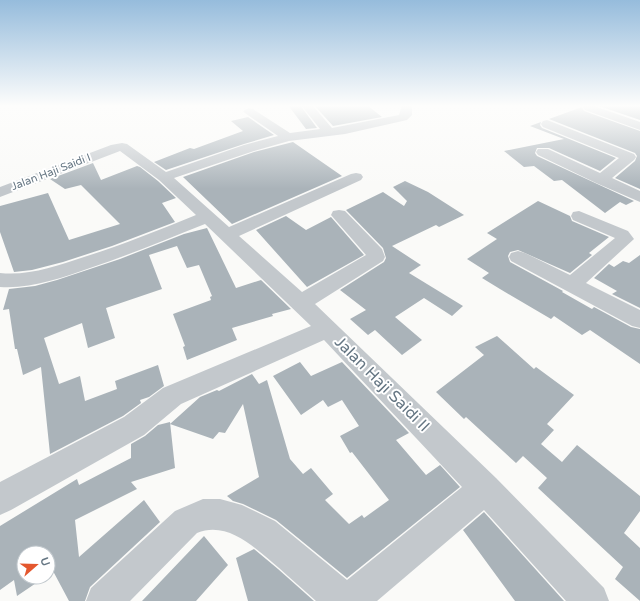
<svg xmlns="http://www.w3.org/2000/svg" width="640" height="601" font-family="'Varela Round',sans-serif">
<style>
.building{fill:#aab3b9}
.lines{fill:none;stroke-linecap:round;stroke-linejoin:round}
.street{fill:#c3c8cc;fill-rule:evenodd}
.labels{text-anchor:middle;dominant-baseline:central;stroke-width:4;stroke-linejoin:round;paint-order:stroke}
.far-street-label{font-size:11px;fill:#657683;stroke:#fff}
.near-street-label{font-size:16px;fill:#657683;stroke:#fff}
</style>
<rect width="100%" height="100%" fill="#fafaf8"/>
<!-- building -->
<path class="building" d="M288 105H300L317 128 306 129Z
M314 105H367L382 117 333 126Z
M596 105H640V120Z
M582 107 584 111 640 131V189L615 178 635 161 637 156 635 153 549 119Z
M248 117 274 135 244 144 166 170 154 162 190 148 194 149 243 131 231 121Z
M541 122 540 125 542 128 616 158 600 171 549 148H537L535 153 537 156 634 201 626 205 620 202 605 213 562 180 554 181 534 166 524 167 504 151 564 139 530 126Z
M293 142 342 176 232 224 183 177 254 152Z
M93 163 101 180 137 166 140 167 158 181 176 198 162 203 175 222 112 246 63 262 32 270 14 272 0 232V206L48 193 69 240 120 224 81 185 65 189 50 179Z
M405 181 428 192 464 215 439 227 436 225 392 246 421 265 409 273 463 306 452 316 424 298 395 317 422 340 402 355 375 330 368 335 350 319 366 310 340 290 384 262 386 258 383 248 346 210 383 192 404 206 407 201 393 187Z
M538 201 570 216 572 221 609 237 589 253 592 255 570 273 518 250 510 252 508 256 510 262 563 291 562 292 592 309 594 307 631 327 640 329V364L590 330 582 335 554 316 551 319 500 289 482 278 489 273 467 259 497 239 487 233Z
M286 216 306 230 331 217 364 255 307 287 256 230Z
M207 228 236 288 261 280 291 309 272 314 273 316 232 328 237 340 187 360 183 347 185 346 173 314 211 300 210 297 212 296 199 265 187 268 177 246 149 255 162 289 106 308 115 338 88 348 82 323 44 338 59 384 80 376 85 401 117 389 115 381 158 365 164 386 149 397 140 400 141 403 123 416 50 454 41 367 23 375 17 349H15L9 309 3 310 9 289 35 286 57 280 120 259 184 234Z
M640 255V308L612 294 617 291 594 278 609 264 614 267 623 261 629 263Z
M497 336 534 369 536 367 574 395 547 424 554 430 541 444 562 462 577 445 640 496V511L624 533 640 548V601L615 579 623 567 538 488 547 478 523 456 516 463 466 417 464 419 436 392 484 355 475 347Z
M300 362 311 376 342 362 409 433 396 440 426 475 440 465 460 487 347 578 276 520 243 504 233 501 227 496 259 477 243 404 225 433 219 432 213 439 170 424 200 397 217 390 219 391 252 374 259 384 267 380 290 459 303 474 311 468 333 494 325 500 349 524 362 515 364 518 389 500 352 452 350 453 340 436 359 426 342 400 328 407 323 400 301 415 273 376Z
M170 422 175 468 131 482 137 489 75 520 79 557 144 500 160 522 90 587 85 601H69L53 571 48 575V553H24V577H45L17 596 14 580 0 590V526L77 479 79 485 131 458V444L145 436 158 425Z
M484 512 564 601H515L463 530Z
M204 536 228 565 196 601H142Z
M254 549 278 569 314 601H248L236 558Z"/>
<g class="lines">
<!-- street -->
<path class="street" d="M301 105H312L332 128 399 115 402 105H412V115L407 120 345 134 289 141 254 151 174 178 229 227 351 174 356 173 361 174 363 177 361 180 239 236 302 292 366 255 331 215 333 211 339 210 345 211 382 249 385 257 383 261 315 304 496 478 604 588 609 601H566L484 510 377 601H316C304 590 291 579 279 568 257 550 229 520 197 533L130 601H86L91 588 175 511 203 499H220L242 505 275 521 347 580 462 487 324 340 181 404 144 435 11 510 0 515V482L124 417 163 388 311 326 205 224C167 239 129 255 90 268 61 278 31 289 0 287V273C29 276 56 266 84 257 122 245 159 230 196 215L159 180 120 151 0 197V187L111 145 122 143 127 144 166 172 244 145 278 136 245 113 243 111 249 108 253 109 290 133 320 129Z
M591 105 640 122V130L585 110 583 108 585 106Z
M547 120 634 154 636 157 634 160 612 178 640 191V202L596 183 538 155 536 152 538 149H548L600 173 619 158 543 127 541 124 543 121Z
M579 211 628 231 634 239 586 283 640 310V328L632 326 511 261 509 257 511 253 518 251 525 253 570 275 615 238 573 220 571 216 573 212Z"/>
</g>
<!-- sky -->
<linearGradient id="sky" x2="0" y2="1"><stop stop-color="#96bcdc"/><stop offset="0.56" stop-color="#fdfdfc"/><stop offset="1" stop-color="#fdfdfc" stop-opacity="0"/></linearGradient>
<rect width="640" height="189" fill="url(#sky)"/>
<g class="labels">
<!-- far-street labels -->
<g class="far-street-label">
<text transform="translate(51 172) rotate(-21)">Jalan Haji Saidi I</text>
</g>
<!-- near-street labels -->
<g class="near-street-label">
<text transform="translate(382 384) rotate(45)">Jalan Haji Saidi II</text>
</g>
</g>
<!-- north arrow -->
<g transform="translate(36 565) rotate(70)"><circle r="19" fill="#ffffff" stroke="#c1c8cd"/>
<path d="M0-3L7 15L0 10L-7 15Z" fill="#e4572e"/>
<text y="-6" font-size="11" font-weight="bold" text-anchor="middle" fill="#657683">U</text>
</g>
</svg>
